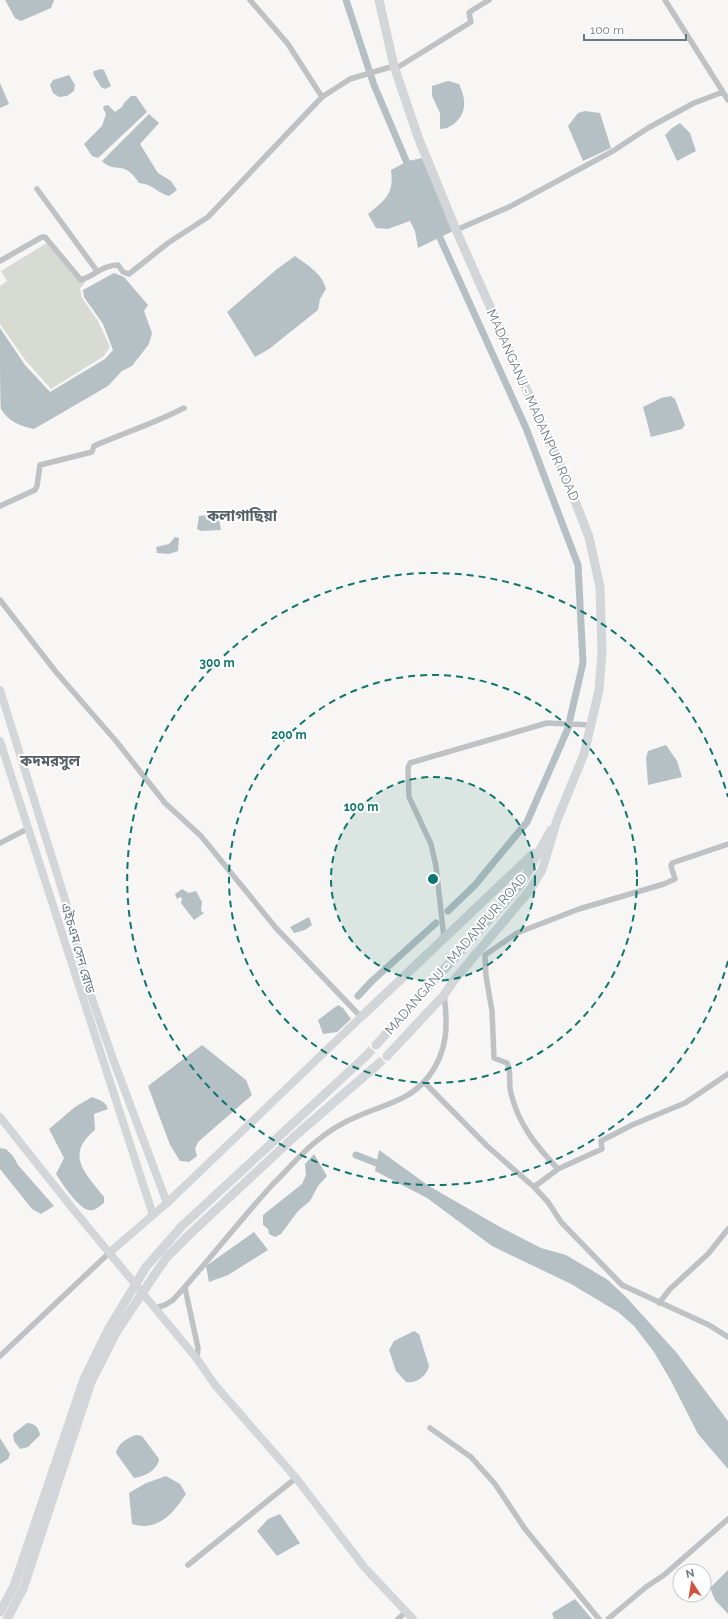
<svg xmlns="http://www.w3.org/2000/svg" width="728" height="1619" font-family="Raleway,'Noto Sans Bengali',sans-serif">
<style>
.green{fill:#d7dbd4}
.water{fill:#b5c0c4}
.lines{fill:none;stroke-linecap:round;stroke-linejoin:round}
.canal{stroke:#b5c0c4;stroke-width:7}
.primary-tunnel{stroke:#d4d6d7;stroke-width:9;stroke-dasharray:9 4.5;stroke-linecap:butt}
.street{stroke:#bec2c5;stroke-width:5.5}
.secondary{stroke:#d2d6d9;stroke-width:8}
.primary{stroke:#d2d6d9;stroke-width:9}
.ring{fill:none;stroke:#0f766e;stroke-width:2;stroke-dasharray:7 5}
.labels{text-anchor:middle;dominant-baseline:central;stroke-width:4;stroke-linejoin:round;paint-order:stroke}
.street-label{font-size:13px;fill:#6a7881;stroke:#fff}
.quarter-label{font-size:15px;font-weight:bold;fill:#566167;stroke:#fff}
.centre{fill:#0f766e;stroke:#fff;stroke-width:2}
.ring-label{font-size:12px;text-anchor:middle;font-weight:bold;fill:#0f766e;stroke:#fff;stroke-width:4;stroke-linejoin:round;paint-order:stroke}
</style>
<rect width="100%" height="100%" fill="#f7f6f4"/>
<!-- green -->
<path class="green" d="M50 241 85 282 80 289 82 298 98 321 110 347 104 356 51 389 26 361 0 324V286L7 281 1 271Z"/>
<!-- water -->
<path class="water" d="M5 0H54L51 8 21 21 15 18Z
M101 69 104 70 111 86 105 89 101 87 93 74 94 71Z
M69 75 75 85 74 91 67 96 59 97 53 93 50 85 53 80Z
M448 81 459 84C462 91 465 98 464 106 463 118 452 129 440 129V113L432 96V86Z
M0 83 9 104 0 108Z
M131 96H136L147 112 98 158 92 156 84 144 102 126 106 114 103 108 104 106 108 105 115 112 122 107 124 103Z
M585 111 600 113 611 148 583 161 568 126 578 113Z
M149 114 159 123 140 144 158 173 171 181 177 190 169 196C155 192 155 185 139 183 123 158 116 175 102 161Z
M680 123 690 133 696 151 677 161 665 135 672 128Z
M422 158 453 231 418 248 415 231 410 221 388 229 376 228 368 214C386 199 394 194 391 170L408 161Z
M295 256C307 265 323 274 326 289L320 299 318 310 269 349 255 357 227 312 277 269Z
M114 273 124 277 148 305 144 311 152 333 149 344 132 366 122 371 108 386 34 429C20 426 9 422 1 409 0 402 0 341 0 328L25 365 50 392 105 359 113 350 103 324 84 297 83 290Z
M671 396 675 399 685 425 682 429 651 437 643 407 661 398Z
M218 514 221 530 201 531 197 529 199 516Z
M175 537 179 538 178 551 169 554 157 553 156 547 169 544Z
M666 745 677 761 682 777 648 785 646 758 648 751Z
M182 889 189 893 196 891 202 902 201 911 204 913 194 920 181 903 182 899 181 897 177 899 175 894Z
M309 917 312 925 305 930 294 933 290 927Z
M338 1005 343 1008 351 1019 337 1032 323 1034 318 1020Z
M202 1045 246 1080 252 1095 198 1142 195 1149 197 1156 189 1162 180 1161 170 1145 148 1086Z
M92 1097C99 1100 106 1101 108 1109L94 1114 95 1130C64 1155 86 1174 104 1197V1203C101 1205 97 1209 93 1210 81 1214 62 1183 56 1174L64 1158 49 1129 75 1107Z
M0 1148 6 1149 13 1156 18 1165 54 1206 41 1214 32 1209 0 1169Z
M379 1150 429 1186 500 1227 541 1248 566 1255 608 1280 627 1298 676 1352 728 1421V1469L698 1434 671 1381 654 1352 634 1326 618 1312 571 1284 492 1246 427 1198 375 1171Z
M314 1154 327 1176 318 1186 310 1201 298 1211 281 1234 275 1237 269 1234 268 1229 263 1225V1215L302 1184 306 1175 305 1164Z
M254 1232 268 1250 228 1275 209 1282 206 1266Z
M414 1331 419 1334 429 1366C427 1376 416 1384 406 1382L396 1371 389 1350 394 1341Z
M27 1423C35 1423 39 1428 40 1435L28 1447 20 1449 14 1441 13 1434Z
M136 1435 142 1436 159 1459C158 1470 144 1477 134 1478L116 1453C118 1443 127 1438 136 1435Z
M0 1438 10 1454 8 1459 0 1464Z
M166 1476 180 1484 186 1494C173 1514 157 1532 132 1524L129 1493 146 1483Z
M280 1514 300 1543 277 1556 257 1531 268 1519Z
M728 1570V1614L715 1600 710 1588Z
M575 1599 592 1619H554L552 1613Z"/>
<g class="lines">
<!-- canal -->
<path class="canal" d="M346 0 374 85 410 170
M436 229 526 428 578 565 583 663 570 719
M448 911 475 885 527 822 569 726
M358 996 372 981 436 923
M356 1155 384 1166"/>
<!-- primary-tunnel -->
<path class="primary-tunnel" d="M366 1056 376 1045
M376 1066 387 1056"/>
<!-- street -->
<path class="street" d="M250 0 288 44 322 97
M665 0 728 100
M395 69 471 22 469 13 471 11 489 0
M37 189 97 271
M456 230 509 207 613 151 648 128 694 103 723 92
M0 261 42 237H45L81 280C94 276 103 265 118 265L123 272 129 274 168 243 208 217 322 97 350 79 394 66
M0 506 35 490 37 486 40 465 92 452 94 446C124 433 155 423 184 408
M0 600 56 672 116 741 165 803 201 836 276 928 361 1017
M0 843 29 828
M444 938 436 866 431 844 409 797 408 768 410 763 547 723 591 725
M424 1082 487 1146 534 1187 548 1202 561 1222 622 1285 709 1325 728 1337
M558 1169C537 1147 518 1124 511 1093 508 1084 512 1071 507 1063L494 1058 492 1011 486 976 485 955 517 933 579 909 664 884 675 879 671 866 672 863 728 844
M534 1187 558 1169 602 1149 601 1141 632 1125 685 1103 728 1074
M185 1288 198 1348 197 1359
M659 1303 670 1289 708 1254 728 1229
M155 1308 165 1305 173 1300C208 1262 239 1221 274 1183 287 1170 299 1156 313 1144 326 1133 341 1123 356 1117 384 1104 409 1102 429 1076 448 1051 448 1024 444 995
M0 1356 109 1253
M430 1428 471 1457 495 1484 525 1529 599 1619
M188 1565 296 1478
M398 1619 407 1611
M608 1619 646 1587 664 1575 728 1519"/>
<!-- secondary -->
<path class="secondary" d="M0 690 68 909 87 984 113 1059 167 1203
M0 741 153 1215
M0 1117 73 1209 197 1359 215 1385 296 1478 365 1568 413 1619
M109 1253 167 1203 361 1017"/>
<!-- primary -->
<path class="primary" d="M379 0 394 66 418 137 456 230 568 483 589 537 600 587 602 652 599 690 584 754 557 820 542 870 530 890 455 979 444 995 387 1056
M361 1017 534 853
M376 1045 521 884 551 830
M0 1612 14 1586 84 1379 109 1328 146 1267 182 1226 366 1056
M7 1619 23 1589 91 1382 117 1331 155 1274 167 1257 189 1235 295 1136 376 1066"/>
</g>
<!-- distance rings -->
<circle cx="433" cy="879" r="102" fill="#0f766e" fill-opacity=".12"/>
<g class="ring">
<circle cx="433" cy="879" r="102"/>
<circle cx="433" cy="879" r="204"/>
<path d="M728 961A306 306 0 1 1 728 797"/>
</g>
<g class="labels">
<!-- street labels -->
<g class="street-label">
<text transform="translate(533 405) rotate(66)">MADANGANJ - MADANPUR ROAD</text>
<text transform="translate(78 948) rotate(74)">এইচএম সেন রোড</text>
<text transform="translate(456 954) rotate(-49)">MADANGANJ - MADANPUR ROAD</text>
</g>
<!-- quarter labels -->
<g class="quarter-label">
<text x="242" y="516">কলাগাছিয়া</text>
<text x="50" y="761">কদমরসুল</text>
</g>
</g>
<circle cx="433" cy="879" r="6" class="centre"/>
<g class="ring-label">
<text x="217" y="667">300 m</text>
<text x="289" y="739">200 m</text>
<text x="361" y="811">100 m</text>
</g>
<!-- north arrow -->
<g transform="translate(692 1583) rotate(348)"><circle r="19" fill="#ffffff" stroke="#c3c9cd"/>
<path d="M0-3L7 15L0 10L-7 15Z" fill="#cd553e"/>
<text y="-6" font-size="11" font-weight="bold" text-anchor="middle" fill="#6a7881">N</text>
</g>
<!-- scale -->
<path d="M584 34v6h102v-6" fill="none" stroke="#6a7881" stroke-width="2"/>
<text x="590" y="34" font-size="12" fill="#6a7881" stroke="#ffffff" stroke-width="3" paint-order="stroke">100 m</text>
</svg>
